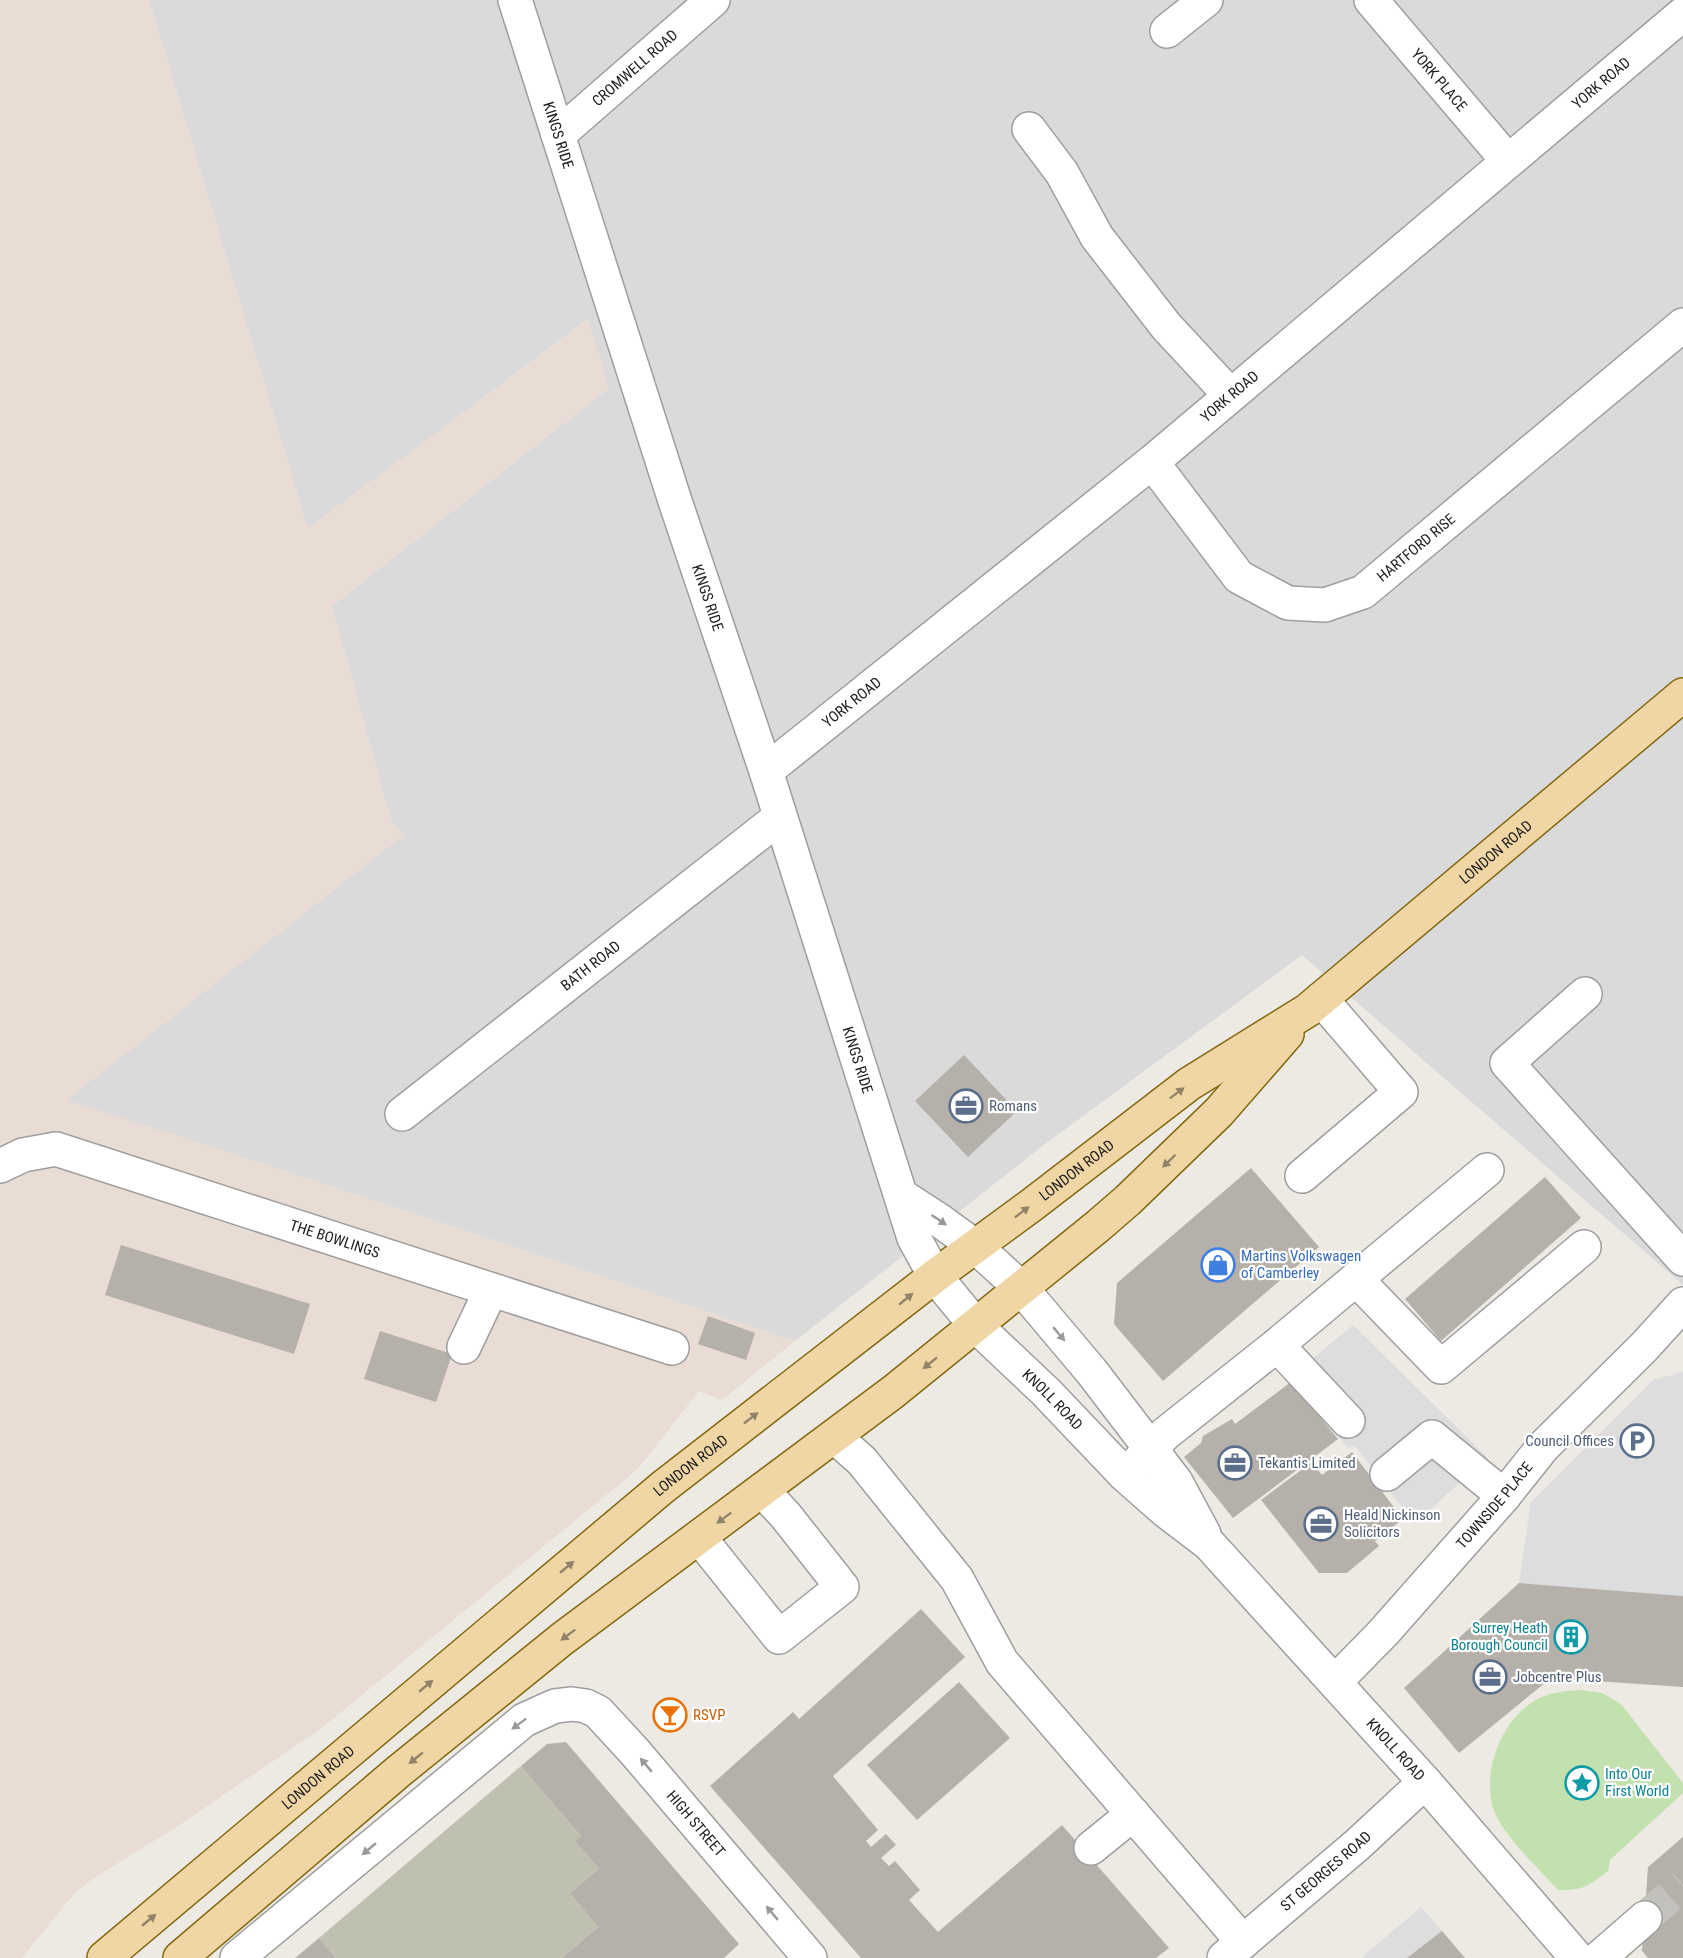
<svg xmlns="http://www.w3.org/2000/svg" width="1683" height="1958" font-family="'Roboto Condensed',sans-serif">
<style>
.residential{fill:#dbdada}
.military{fill:#e9dcd4}
.construction{fill:#bfc0b0}
.grass{fill:#c3e1af}
.parking{fill:#ddd}
.building{fill:#b6b0aa}
.lines{fill:none;stroke-linecap:round;stroke-linejoin:round}
.minor-tunnel{stroke:#c3c1bc;stroke-width:33;stroke-dasharray:33 16;stroke-linecap:butt}
.minor-casing{stroke:#9e9e9e;stroke-width:36}
.major-casing{stroke:#846811;stroke-width:36}
.minor{stroke:#fff;stroke-width:33}
.major{stroke:#f0d6a5;stroke-width:33}
.oneway{fill:#918368}
.oneway2{fill:#999}
.labels{text-anchor:middle;dominant-baseline:central;stroke-width:4.5;stroke-linejoin:round;paint-order:stroke}
.street-label{font-size:15px;fill:#1d1d1d;stroke:#fff}
.service-label{font-size:15px;fill:#4e5e75;stroke:#fff;text-anchor:start}
.shop-label{font-size:15px;fill:#366cbe;stroke:#fff;text-anchor:start}
.culture-label{font-size:15px;fill:#0d838f;stroke:#fff;text-anchor:end}
.food-label{font-size:15px;fill:#c56008;stroke:#fff;text-anchor:start}
</style>
<rect width="100%" height="100%" fill="#edeae4"/>
<!-- residential -->
<path class="residential" d="M149 0H1683V1285L1302 955 1041 1147 795 1341 443 1223 66 1100 403 835 391 821 332 606 609 388 587 320 308 529Z"/>
<!-- military -->
<path class="military" d="M0 0H149L308 528 588 320 609 388 332 606 391 821 404 835 67 1100 443 1223 795 1341 722 1400 699 1391 638 1469 323 1727 181 1824 91 1880 74 1894 22 1958H0Z"/>
<!-- construction -->
<path class="construction" d="M521 1766 581 1836 576 1842 599 1869 570 1893 598 1927 562 1958H336L319 1938Z"/>
<!-- grass -->
<path class="grass" d="M1581 1690 1602 1693 1621 1704 1683 1783V1793L1610 1860 1608 1871C1589 1886 1582 1891 1558 1890 1538 1868 1502 1835 1493 1808 1482 1770 1502 1719 1536 1700 1549 1692 1566 1691 1581 1690Z"/>
<!-- parking -->
<path class="parking" d="M1353 1325 1487 1457 1415 1524 1354 1445 1349 1449 1289 1378Z
M1683 1372V1596L1519 1583 1531 1502 1653 1380Z
M1421 1907 1465 1958H1361Z"/>
<!-- building -->
<path class="building" d="M964 1055 1017 1111 968 1157 915 1101Z
M1251 1168 1319 1247 1163 1381 1114 1324 1117 1283Z
M1545 1177 1581 1218 1441 1341 1405 1299Z
M121 1245 310 1304 294 1354 105 1295Z
M708 1316 755 1333 746 1360 698 1344Z
M380 1331 452 1354 436 1402 364 1379Z
M1291 1382 1338 1439 1233 1518 1184 1457 1201 1443 1203 1436 1232 1419 1235 1424Z
M1352 1452 1403 1519 1375 1541 1379 1546 1347 1573H1319L1261 1500 1312 1462 1322 1475Z
M1519 1583 1683 1596V1687L1551 1678 1459 1753 1404 1688Z
M921 1609 965 1657 833 1776 878 1830 866 1841 871 1847 886 1834 896 1845 881 1858 889 1866 895 1861 920 1890 909 1900 938 1932 1062 1825 1169 1948 1156 1958H861L710 1786 793 1712 799 1719Z
M959 1682 1010 1738 917 1820 867 1765Z
M566 1742 739 1944 724 1958H562L598 1927 570 1893 599 1869 575 1841 581 1836 521 1766 547 1744Z
M1683 1837V1958H1648L1642 1951 1648 1867Z
M1442 1931 1465 1958H1407Z
M319 1938 336 1958H295Z"/>
<g class="lines">
<!-- minor-tunnel -->
<path class="minor-tunnel" d="M1645 1918 1683 1885"/>
<defs>
<g id="minor">
<path id="s1" d="M515 0 675 501 766 771 914 1238 935 1276 976 1326 1046 1392 1125 1475 1167 1512 1209 1544 1425 1782 1577 1958"/>
<path id="s2" d="M1371 0 1508 161"/>
<path d="M1167 31 1206 0"/>
<path d="M1029 129 1062 173 1097 237 1166 326 1230 395"/>
<path id="s3" d="M558 135 713 0"/>
<path id="s4" d="M1152 462 1239 577 1288 603 1325 605 1363 592 1683 325"/>
<path id="s5" d="M766 771 1152 462 1683 14"/>
<path d="M1585 994 1507 1063 1683 1259"/>
<path id="s6" d="M402 1114 780 817"/>
<path id="s7" d="M0 1166 23 1155 56 1149 672 1348"/>
<path d="M1487 1170 1356 1279 1441 1367 1584 1247"/>
<path d="M1302 1176 1401 1092 1321 999"/>
<path d="M902 1196 939 1220 976 1247 1022 1289 1092 1372 1176 1482 1204 1534"/>
<path d="M1277 1345 1348 1421"/>
<path d="M464 1347 491 1290"/>
<path d="M835 1437 862 1461 957 1579 1002 1662 1243 1942"/>
<path d="M1137 1463 1165 1434 1277 1345 1356 1279"/>
<path d="M1387 1474 1432 1437 1504 1496"/>
<path d="M699 1537 779 1637 842 1587 786 1516 762 1490"/>
<path id="s8" d="M1335 1682 1383 1633 1504 1496 1543 1447 1644 1347 1683 1304"/>
<path d="M1091 1848 1133 1814"/>
<path id="s9" d="M237 1958 524 1720 555 1706 572 1704 586 1706 598 1712 634 1751 810 1958"/>
<path id="s10" d="M1224 1958 1357 1845 1425 1782"/>
<path d="M1599 1958 1645 1918"/>
</g>
<g id="major">
<path id="s11" d="M104 1958 663 1487 935 1276 1033 1204 1189 1084 1308 1010 1683 695"/>
<path d="M180 1958 399 1771 562 1639 893 1392 1098 1226 1128 1200 1219 1112 1287 1034"/>
</g>
</defs>
<!-- minor casing -->
<use href="#minor" class="minor-casing"/>
<!-- major casing -->
<use href="#major" class="major-casing"/>
<!-- minor -->
<use href="#minor" class="minor"/>
<!-- major -->
<use href="#major" class="major"/>
</g>
<!-- one-way arrows -->
<defs><path id="oneway-solid" d="M-6-.8H1V-3.2L6.5 0L1 3.2V.8H-6Z" transform="scale(1.5)"/></defs>
<g class="oneway">
<use href="#oneway-solid" transform="translate(1177 1093) rotate(-37)"/>
<use href="#oneway-solid" transform="translate(1169 1161) rotate(136)"/>
<use href="#oneway-solid" transform="translate(1022 1212) rotate(-37)"/>
<use href="#oneway-solid" transform="translate(906 1299) rotate(-39)"/>
<use href="#oneway-solid" transform="translate(930 1363) rotate(141)"/>
<use href="#oneway-solid" transform="translate(751 1418) rotate(-38)"/>
<use href="#oneway-solid" transform="translate(724 1518) rotate(143)"/>
<use href="#oneway-solid" transform="translate(567 1567) rotate(-40)"/>
<use href="#oneway-solid" transform="translate(568 1635) rotate(143)"/>
<use href="#oneway-solid" transform="translate(426 1686) rotate(-40)"/>
<use href="#oneway-solid" transform="translate(416 1758) rotate(141)"/>
<use href="#oneway-solid" transform="translate(149 1920) rotate(-40)"/>
</g>
<g class="oneway2">
<use href="#oneway-solid" transform="translate(939 1220) rotate(34)"/>
<use href="#oneway-solid" transform="translate(1059 1334) rotate(50)"/>
<use href="#oneway-solid" transform="translate(519 1724) rotate(143)"/>
<use href="#oneway-solid" transform="translate(646 1765) rotate(-130)"/>
<use href="#oneway-solid" transform="translate(369 1849) rotate(140)"/>
<use href="#oneway-solid" transform="translate(772 1913) rotate(-130)"/>
</g>
<!-- icons -->
<defs>
<symbol id="office-ring" viewBox="-11 -11 22 22"><circle r="9.5" fill="#fff" stroke="#5c6f8a" stroke-width="1.5"/><path d="M-6-3h4V-5.5h4V-3h4V5H-6ZM-1-4.5V-3h2v-1.5ZM-6 0V1H6V0Z" fill="#5c6f8a"/></symbol>
<symbol id="shop-ring" viewBox="-11 -11 22 22"><circle r="9.5" fill="#fff" stroke="#3f7fe0" stroke-width="1.5"/><path d="M-5-2.5h2.3a2.7 3.5 0 0 1 5.4 0H5L5.5 6h-11ZM-1.5-2.5h3a1.5 2.3 0 0 0-3 0Z" fill="#3f7fe0"/></symbol>
<symbol id="parking-ring" viewBox="-11 -11 22 22"><circle r="9.5" fill="#fff" stroke="#5c6f8a" stroke-width="1.5"/><path d="M-3.5-5.5H1a3.5 3.5 0 0 1 0 7H-1V5.5H-3.5ZM-1-3.4V-.6H.8a1.4 1.4 0 0 0 0-2.8Z" fill="#5c6f8a"/></symbol>
<symbol id="building-ring" viewBox="-11 -11 22 22"><circle r="9.5" fill="#fff" stroke="#0f9aa8" stroke-width="1.5"/><path d="M-4-6H4V6H1V3H-1V6H-4ZM-2.5-4.3h1.7v1.8h-1.7ZM.8-4.3h1.7v1.8H.8ZM-2.5-1h1.7V.8h-1.7ZM.8-1h1.7V.8H.8Z" fill="#0f9aa8"/></symbol>
<symbol id="bar-ring" viewBox="-11 -11 22 22"><circle r="9.5" fill="#fff" stroke="#e8710a" stroke-width="1.5"/><path d="M-6-5H6L.8 .8V4.5H3.5V6h-7V4.5H-.8V.8Z" fill="#e8710a"/></symbol>
<symbol id="sight-ring" viewBox="-11 -11 22 22"><circle r="9.5" fill="#fff" stroke="#0f9aa8" stroke-width="1.5"/><path d="M0-6L1.8-2.2L6-1.7L2.9 1.2L3.7 5.4L0 3.3L-3.7 5.4L-2.9 1.2L-6-1.7L-1.8-2.2Z" fill="#0f9aa8"/></symbol>
</defs>
<g fill-rule="evenodd">
<use href="#office-ring" x="947" y="1087" width="38" height="38"/>
<use href="#shop-ring" x="1199" y="1246" width="38" height="38"/>
<use href="#parking-ring" x="1618" y="1422" width="38" height="38"/>
<use href="#office-ring" x="1216" y="1444" width="38" height="38"/>
<use href="#office-ring" x="1302" y="1505" width="38" height="38"/>
<use href="#building-ring" x="1552" y="1618" width="38" height="38"/>
<use href="#office-ring" x="1471" y="1658" width="38" height="38"/>
<use href="#bar-ring" x="651" y="1696" width="38" height="38"/>
<use href="#sight-ring" x="1563" y="1764" width="38" height="38"/>
</g>
<g class="labels">
<!-- street labels -->
<g class="street-label">
<text stroke="none"><textPath href="#s3" startOffset="102">CROMWELL ROAD</textPath></text>
<text stroke="none"><textPath href="#s2" startOffset="105">YORK PLACE</textPath></text>
<text stroke="none"><textPath href="#s5" startOffset="1082">YORK ROAD</textPath></text>
<text stroke="none"><textPath href="#s1" startOffset="142">KINGS RIDE</textPath></text>
<text stroke="none"><textPath href="#s5" startOffset="596">YORK ROAD</textPath></text>
<text stroke="none"><textPath href="#s4" startOffset="346">HARTFORD RISE</textPath></text>
<text stroke="none"><textPath href="#s1" startOffset="628">KINGS RIDE</textPath></text>
<text stroke="none"><textPath href="#s5" startOffset="110">YORK ROAD</textPath></text>
<text stroke="none"><textPath href="#s11" startOffset="1779">LONDON ROAD</textPath></text>
<text stroke="none"><textPath href="#s6" startOffset="240">BATH ROAD</textPath></text>
<text stroke="none"><textPath href="#s1" startOffset="1114">KINGS RIDE</textPath></text>
<text stroke="none"><textPath href="#s11" startOffset="1252">LONDON ROAD</textPath></text>
<text stroke="none"><textPath href="#s7" startOffset="352">THE BOWLINGS</textPath></text>
<text stroke="none"><textPath href="#s1" startOffset="1515">KNOLL ROAD</textPath></text>
<text stroke="none"><textPath href="#s11" startOffset="766">LONDON ROAD</textPath></text>
<text stroke="none"><textPath href="#s8" startOffset="238">TOWNSIDE PLACE</textPath></text>
<text stroke="none"><textPath href="#s1" startOffset="2006">KNOLL ROAD</textPath></text>
<text stroke="none"><textPath href="#s11" startOffset="280">LONDON ROAD</textPath></text>
<text stroke="none"><textPath href="#s9" startOffset="600">HIGH STREET</textPath></text>
<text stroke="none"><textPath href="#s10" startOffset="134">ST GEORGES ROAD</textPath></text>
</g>
<!-- service labels -->
<g class="service-label">
<text x="989" y="1106">Romans</text>
<text x="1614" y="1441" text-anchor="end">Council Offices</text>
<text x="1258" y="1463">Tekantis Limited</text>
<text x="1344" y="1515">Heald Nickinson<tspan x="1344" dy="17">Solicitors</tspan></text>
<text x="1513" y="1677">Jobcentre Plus</text>
</g>
<!-- shop labels -->
<g class="shop-label">
<text x="1241" y="1256">Martins Volkswagen<tspan x="1241" dy="17">of Camberley</tspan></text>
</g>
<!-- culture labels -->
<g class="culture-label">
<text x="1548" y="1628">Surrey Heath<tspan x="1548" dy="17">Borough Council</tspan></text>
<text x="1605" y="1774" text-anchor="start">Into Our<tspan x="1605" dy="17">First World</tspan></text>
</g>
<!-- food labels -->
<g class="food-label">
<text x="693" y="1715">RSVP</text>
</g>
</g>
</svg>
